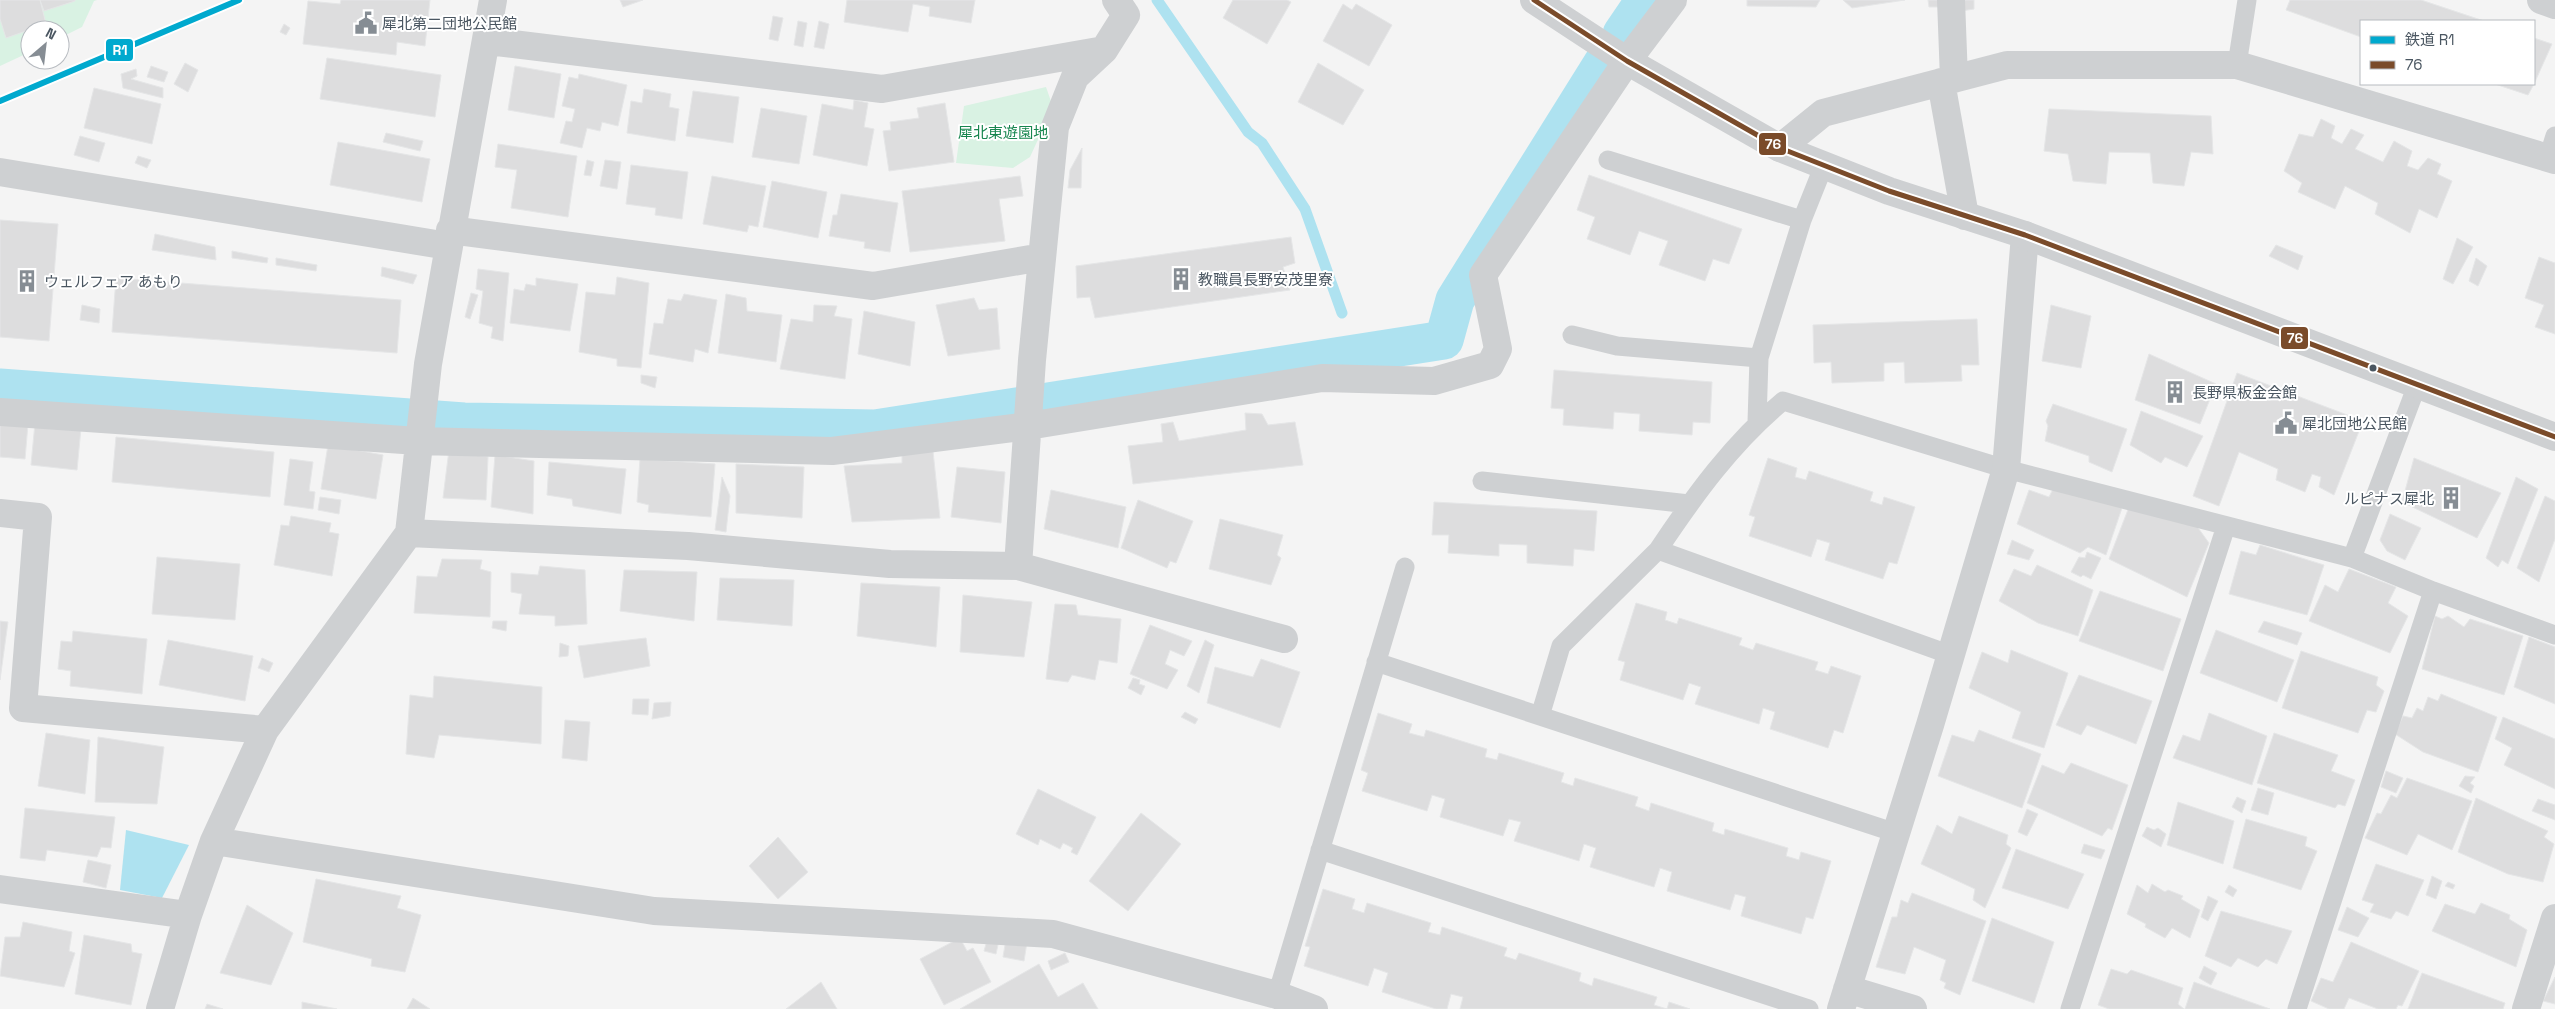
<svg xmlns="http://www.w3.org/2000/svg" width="2555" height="1009" font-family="'Space Grotesk','Noto Sans JP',sans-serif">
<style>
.green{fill:#d9f2e3}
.water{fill:#aee2f0}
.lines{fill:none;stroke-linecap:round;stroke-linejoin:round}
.stream{stroke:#aee2f0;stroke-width:11}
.canal{stroke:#aee2f0;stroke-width:39}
.building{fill:#ddddde;stroke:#e5e6e7}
.service{stroke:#ced0d2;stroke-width:19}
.minor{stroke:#ced0d2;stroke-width:28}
.tertiary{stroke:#ced0d2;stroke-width:28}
.bus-1-casing{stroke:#fff;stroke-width:9}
.bus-1{stroke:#7a4b2a;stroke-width:5}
.rail-1-casing{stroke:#fff;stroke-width:10}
.rail-1{stroke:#00a9ce;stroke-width:6}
.bus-dot{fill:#4a5661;stroke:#fff;stroke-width:2}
.labels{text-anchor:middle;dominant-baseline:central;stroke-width:4;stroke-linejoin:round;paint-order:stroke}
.poi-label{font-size:15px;fill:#4a5661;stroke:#fff;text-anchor:start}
.park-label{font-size:15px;fill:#17864f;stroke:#fff}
.line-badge{stroke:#fff;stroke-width:2}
.badge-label{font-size:14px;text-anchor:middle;font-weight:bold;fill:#fff}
</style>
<rect width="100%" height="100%" fill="#f4f4f4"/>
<!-- green -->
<path class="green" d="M0 0H97L94 1 82 27 60 38V30H30V52L0 66Z
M1046 87 1053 107 1030 157 1013 168 956 163 964 106Z"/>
<!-- water -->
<path class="water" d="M126 830 189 845 162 898 120 890Z"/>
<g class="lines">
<!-- stream -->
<path class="stream" d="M1157 0 1248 132 1262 143 1305 209 1342 313"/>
<!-- canal -->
<path class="canal" d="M1622 34 1645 0
M0 388 464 422 875 429 1444 340 1455 300 1603 63"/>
</g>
<!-- building -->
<path class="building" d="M0 0H40L46 24 6 38 0 19Z
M40 0H75V1L44 11Z
M341 0H430L425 46 397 42 396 55 303 44 308 1 340 4Z
M620 0H643L623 7Z
M847 0H975L971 23 929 16 930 7 913 4 908 32 844 22Z
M1233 0H1287L1291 2 1267 44 1223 18Z
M1747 0H1820L1816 7 1747 6Z
M1843 0H1905L1852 8Z
M1928 0H1940V7H1929Z
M1960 0H1974V9L1961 11Z
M2290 0H2421L2484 21H2361V37L2286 10Z
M1343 4 1352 10 1356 4 1392 25 1369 66 1323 41Z
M773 16 783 18 778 41 769 39Z
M798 21 807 23 803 47 794 45Z
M819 21 829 24 824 49 814 47Z
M284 24 290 28 286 35 280 32Z
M2534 38 2552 44 2534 84Z
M327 58 441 75 435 117 320 99Z
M185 63 198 70 188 92 174 84Z
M1318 63 1364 90 1343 125 1298 102Z
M151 66 168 72 164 82 147 77Z
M515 66 561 74 554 118 508 110Z
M136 69 137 76 131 79 163 88V98L123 88 121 74Z
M579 74 627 85 618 126 602 122 600 131 587 128 582 148 560 143 566 121 572 122 575 109 562 106 569 77 578 79Z
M2495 84H2534L2528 95Z
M94 88 161 104 152 144 84 128Z
M644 89 671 94 669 107 679 109 675 141 627 133 631 101 642 103Z
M693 91 739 97 733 143 686 136Z
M854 100 868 103 864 127 874 129 867 166 813 155 822 104 853 110Z
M945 103 954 162 889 171 883 131 891 130 890 122 919 118 917 108Z
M761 108 807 116 799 164 752 157Z
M2049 109 2211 116 2213 154 2191 152 2184 186 2153 183 2150 153 2109 152 2106 184 2073 181 2068 154 2044 151Z
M2321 119 2335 126 2331 138 2342 144 2351 129 2364 135 2355 149 2383 162 2394 141 2412 151 2407 166 2418 170 2428 158 2441 164 2437 174 2452 181 2437 218 2419 209 2410 233 2375 214 2378 203 2345 186 2335 209 2298 192 2302 183 2284 171 2299 134 2313 137Z
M386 133 423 141 420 151 383 142Z
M80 136 105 143 99 162 74 155Z
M338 142 430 159 422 202 330 185Z
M498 144 577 156 568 217 511 208 517 170 495 167Z
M1082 148 1081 188H1068L1070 170Z
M138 156 151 160 147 168 135 163Z
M587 160 594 162 591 176 584 175Z
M605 160 621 162 617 189 600 186Z
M631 165 688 172 682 219 655 215 656 208 626 204Z
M1589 175 1742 229 1729 264 1713 259 1705 281 1659 265 1668 241 1639 231 1630 255 1587 239 1595 217 1577 210Z
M712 176 766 186 758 227 749 225 747 232 703 224Z
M1020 176 1023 196 999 199 1005 241 910 252 902 191Z
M772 181 827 192 818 238 763 227Z
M841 194 898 203 890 252 864 248 865 242 829 236 833 215H837Z
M0 220 58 224 49 341 0 337Z
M155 234 215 247 216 260 152 250Z
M1291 237 1295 263 1283 267 1290 290 1095 318 1090 297 1077 298 1076 266Z
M2457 238 2473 247 2453 284 2443 279Z
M2276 245 2303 256 2298 270 2269 256Z
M232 251 268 258 267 263 232 258Z
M2539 257 2555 263V334L2535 327 2544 305 2525 298Z
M276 258 317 265 316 271 276 265Z
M2476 258 2487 266 2478 286 2469 281Z
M382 267 417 275 413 284 381 276Z
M478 269 509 273 503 341 491 338 493 327 479 323 483 291 476 289Z
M617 277 649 283 641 368 617 366V359L579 352 586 292 615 295Z
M116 278 401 300 397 353 112 332Z
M536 278 578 284 570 331 510 323 514 289 524 291 526 284 536 286Z
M471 293 478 295 470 319 465 317Z
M684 294 717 300 708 353 695 349 693 362 649 354 654 323 663 324 668 299 681 301Z
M726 294 746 298 747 311 782 315 776 362 718 353Z
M974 298 979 310 997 308 1000 349 948 356 936 305Z
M82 305 100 309 99 323 80 320Z
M814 305 837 306 834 316 852 319 845 379 780 369 791 319 813 322Z
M2051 305 2091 316 2081 368 2042 361Z
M864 311 915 322 910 366 858 354Z
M1977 319 1979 365H1961L1962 381 1905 383 1904 362 1884 363V381L1832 383 1831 362 1814 363 1813 325Z
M2149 354 2216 384 2200 424 2135 400Z
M1554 370 1712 382 1710 423 1693 422 1692 435 1639 431 1640 414 1614 412 1613 429 1563 425 1564 409 1551 408Z
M2237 373 2363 421 2334 495 2319 487 2321 477 2312 474 2305 492 2276 480 2278 469 2239 452 2219 506 2193 496Z
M641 375 657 377 655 388 641 383Z
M2053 404 2127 429 2112 472 2089 462V456L2045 441 2048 426 2046 421Z
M2141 411 2203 436 2187 467 2165 457 2161 463 2130 445Z
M1245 413 1262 414 1268 425 1295 422 1303 465 1133 484 1128 446 1163 442 1161 424 1173 422 1179 441 1246 430Z
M0 421 28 424 25 459 0 457Z
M35 423 81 428 77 470 31 465Z
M116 437 274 452 270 497 112 482Z
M328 445 383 455 376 499 321 489Z
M449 450 488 457 486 500 443 498Z
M933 451 940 518 852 522 844 466 902 463V453Z
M495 455 534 461 533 514 491 507Z
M1768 458 1797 468 1795 477 1806 480 1809 471 1873 492 1870 501 1882 505 1884 497 1915 507 1897 564 1889 562 1883 579 1825 560 1830 543 1817 539 1811 557 1749 536 1755 517 1749 515Z
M2414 458 2501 493 2477 538 2402 502Z
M290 459 313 462 309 491 315 492 313 509 284 505Z
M640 459 715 464 711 517 648 512 649 505 637 502Z
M549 462 626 469 621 514 573 506 572 499 547 495Z
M736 464 804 467 802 518 736 513Z
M957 467 1005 472 1001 523 951 517Z
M722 477 730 496 726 532 715 530Z
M2516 477 2538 489 2508 564 2502 560 2498 567 2486 558Z
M2054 487 2122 508 2106 555 2088 547 2080 553 2017 524 2029 490 2049 497Z
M1051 490 1126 507 1118 548 1044 529Z
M2545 496 2555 501V539L2539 582 2517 568Z
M320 497 341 500 339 514 318 510Z
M1138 500 1193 521 1176 563 1170 561 1167 568 1121 548Z
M1434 502 1597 511 1594 551 1574 549 1573 566 1527 563V545L1499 544V556L1448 553 1449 535H1432Z
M2129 507 2196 525 2209 543 2187 597 2109 559Z
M2390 514 2421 528 2405 560 2387 551 2380 540Z
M291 516 331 523 329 532 339 534 332 576 274 565 281 525 289 526Z
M1220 519 1283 535 1277 555 1281 558 1271 585 1209 569Z
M2012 540 2034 550 2029 560 2007 554Z
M2260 545 2324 565 2307 615 2229 594 2241 551 2256 555Z
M2087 552 2101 558 2091 579 2083 575 2081 577 2071 572 2079 557 2085 558Z
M157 557 240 564 235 620 152 614Z
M442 559 482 560 480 569 491 572 490 617 414 613 417 576 437 577Z
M2037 565 2093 590 2078 636 2038 623 1999 601 2014 569 2031 576Z
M540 566 585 570 587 624 555 626V616L519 614 522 594 511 592V573L538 575Z
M2349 569 2396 587 2388 603 2408 616 2390 653 2309 621 2325 585 2338 592Z
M624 570 697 572 694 621 620 611Z
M720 578 794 580 792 626 717 620Z
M861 583 940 587 936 647 857 636Z
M2100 591 2181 619 2163 671 2079 641Z
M963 595 1032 602 1024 657 960 652Z
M1636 603 1667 612 1665 620 1677 624 1679 618 1742 638 1739 645 1753 650 1756 643 1818 662 1815 670 1828 674 1831 666 1861 676 1843 733 1834 730 1828 748 1770 729 1775 712 1763 708 1759 724 1695 704 1701 687 1689 683 1683 700 1620 680 1625 662 1618 660Z
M1055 604 1076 605 1078 615 1121 619 1117 663 1099 660 1095 680 1072 675 1068 682 1046 679Z
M2435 616 2442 619 2448 616 2464 627 2470 619 2523 636 2504 695 2422 669Z
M0 621 8 622 0 680Z
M493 621H507L506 631 492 628Z
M2264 621 2302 633 2297 645 2258 632Z
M1150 625 1192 641 1184 656 1170 650 1165 664 1178 670 1167 689 1130 674Z
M2216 630 2294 660 2277 702 2200 673Z
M73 631 147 639 142 694 70 686 71 671 58 669 61 641 72 642Z
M2529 637 2555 647V704L2514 687Z
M646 638 650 666 584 678 578 646Z
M168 640 253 656 245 701 159 685Z
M1205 640 1214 645 1199 693 1187 686Z
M560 643 569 646 568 656 559 657Z
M2011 650 2068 673 2044 748 2012 738 2021 712 1969 688 1982 652 2008 663Z
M2301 651 2378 677 2376 685 2384 691 2376 712 2367 710 2358 733 2282 708Z
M262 658 273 663 269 672 258 668Z
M1261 659 1300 672 1280 728 1207 703 1215 667 1253 677Z
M2079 675 2152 701 2136 744 2087 725 2081 735 2056 725Z
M434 676 542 687 541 744 439 735 434 758 406 754 410 695 433 698Z
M1133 678 1140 680 1139 684 1145 686 1141 695 1128 688Z
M2441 694 2497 717 2478 772 2423 752 2395 734 2403 716 2412 718 2417 708 2423 711 2428 697 2438 701Z
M633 699H649L648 715 632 714Z
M671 702 670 716 652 719 654 703Z
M1185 712 1198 719 1195 724 1181 717Z
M1378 713 1412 724 1409 733 1424 737 1426 730 1487 749 1485 757 1497 760 1499 753 1564 773 1561 782 1573 786 1575 778 1638 797 1635 806 1649 811 1651 803 1714 823 1712 831 1724 835 1725 829 1788 848 1786 856 1799 860 1801 852 1831 861 1813 919 1806 917 1801 934 1741 916 1746 897 1735 894 1730 910 1667 891 1672 872 1660 868 1654 887 1590 867 1596 848 1584 844 1579 861 1514 841 1521 822 1509 819 1503 836 1440 817 1445 799 1432 795 1427 811 1362 791 1368 773 1361 770Z
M2209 713 2267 736 2252 785 2173 758 2183 735 2200 741Z
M2503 717 2555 739V789L2504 765 2512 748 2495 739Z
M565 720 590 722 587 761 562 758Z
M1979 730 2041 754 2022 808 1938 776 1952 735 1974 742Z
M46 733 90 740 85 794 38 786Z
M2274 733 2338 755 2331 771 2355 780 2345 806 2338 804 2335 808 2257 783Z
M98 737 164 747 157 804 95 802Z
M2071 763 2128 785 2112 830 2108 828 2102 836 2027 803 2042 765 2064 774Z
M2386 771 2403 778 2396 793 2381 787Z
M2465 776 2475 777 2470 783 2474 786 2471 793 2459 786Z
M2407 778 2472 801 2452 850 2418 834 2407 855 2365 838 2377 813 2381 814 2391 795 2397 798Z
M2258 788 2274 793 2268 815 2251 810Z
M1038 789 1096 817 1077 855 1071 852 1073 848 1063 843 1060 849 1040 839 1038 845 1016 834Z
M2237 797 2246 801 2242 813 2232 807Z
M2476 798 2548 831 2544 837 2554 844 2543 882 2508 874 2458 852Z
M2538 799 2555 805V820L2532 811Z
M2178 802 2234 821 2223 864 2167 845Z
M25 808 115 817 111 848 101 847 97 857 47 850 45 861 20 858Z
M2027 809 2038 814 2027 836 2018 832Z
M1141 813 1181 844 1128 911 1089 881Z
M1959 816 2008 835 2006 844 2011 848 1985 908 1973 900 1975 889 1921 864 1937 825 1952 834Z
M2246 819 2307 837 2305 846 2317 851 2301 890 2233 868Z
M2147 827 2154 830 2158 828 2166 834 2161 847 2142 836Z
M778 837 808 872 778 899 749 866Z
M2084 844 2105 850 2101 859 2081 853Z
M2016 849 2084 874 2068 909 2002 888Z
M88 860 111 865 106 888 83 882Z
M2376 864 2424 880 2408 916 2396 911 2391 919 2370 912 2374 904 2362 900Z
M2432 876 2442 881 2436 899 2426 895Z
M316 879 401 896 397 908 421 915 405 972 371 966 372 959 303 942Z
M2448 882 2455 885 2453 889 2445 886Z
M2152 884 2165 892 2168 890 2183 896 2181 899 2200 910 2190 938 2172 928 2165 938 2145 927 2146 924 2127 914 2137 885 2148 893Z
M2229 885 2237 890 2233 897 2225 892Z
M1323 889 1355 899 1352 909 1364 913 1367 903 1431 923 1428 932 1440 935 1442 927 1507 948 1504 956 1516 960 1519 953 1581 973 1579 981 1592 986 1594 978 1657 997 1654 1005 1667 1009 1669 1002 1690 1009H1460L1463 997 1451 994 1447 1009H1436L1382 992 1388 973 1374 968 1368 986 1304 966 1310 947 1305 946Z
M1912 893 1986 921 1960 995 1944 988 1946 983 1940 980 1946 960 1914 947 1905 974 1876 967 1892 917H1897L1901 900 1908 903Z
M2208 896 2218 901 2208 921 2201 917Z
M2481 903 2510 915 2509 919 2527 930 2516 967 2432 931 2445 904 2475 914Z
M247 905 293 933 271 985 220 973Z
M2347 907 2369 918 2358 937 2338 930Z
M2221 911 2292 931 2277 964 2266 959 2258 967 2238 958 2231 967 2205 956Z
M1992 918 2054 942 2034 1003 1972 981Z
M23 922 72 932 69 951 75 953 64 987 0 976 5 937H20Z
M84 935 131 944 132 952 142 954 131 1005 75 994Z
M988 937 999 940 996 954 984 951Z
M960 938 967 951 973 948 991 982 944 1005 920 959Z
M1006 939 1027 942 1024 961 1003 957Z
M2351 942 2419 971 2402 1006 2398 1005 2396 1009H2378L2349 998 2344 1009H2329L2311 1001 2321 978 2333 982Z
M1065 953 1069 962 1051 970 1048 961Z
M1039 964 1058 997 1083 983 1098 1009H960Z
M2204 966 2217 973 2211 985 2199 978Z
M2111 969 2127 974 2131 970 2183 988 2178 1004 2184 1009H2109L2098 1005Z
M2422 973 2505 1003 2503 1009H2408Z
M2555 977V1004L2543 1001Z
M821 982 837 1009H786Z
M2194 982 2270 1009H2185Z
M413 998 430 1009H407Z
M302 1002 337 1009H302Z
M207 1004 223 1009H205Z"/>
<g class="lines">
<!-- service -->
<path class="service" d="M2237 65 2247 0
M2548 158 2555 136
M1608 160 1802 220
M1572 335 1617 346 1759 358
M1757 422 1759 358 1802 220 1824 165
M1482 481 1689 504
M1658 550C1694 496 1733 442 1783 401L2006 469 2352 558 2433 591 2555 635
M2352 558 2417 385
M1376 662 1896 833
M1540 716 1561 646 1658 550 1951 655
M1320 850 1809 1009
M1277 995 1405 567
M2070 1009 2226 526
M2297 1009 2433 591"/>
<!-- minor -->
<path class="minor" d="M1534 0 1627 61 1780 148 1823 113 2007 65H2237L2555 160
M1951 0 1954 79
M2541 0 2555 5
M488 41 882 89 1104 50
M1941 82 1965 216
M0 172 448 246
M450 230 873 286 1042 257
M0 412 418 441 832 451 1028 426 1322 378 1434 381 1490 365 1498 349 1483 275 1627 61 1673 0
M0 513 38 517 23 708 265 730
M409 533 688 546 890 564 1018 566 1032 360 1055 127 1075 77 1104 50 1126 15 1116 0
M1018 566 1284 639
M214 841 654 911 1053 934 1277 995 1314 1009
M0 889 188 915
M1847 989 1913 1009
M160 1009 188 915 214 841 265 730 409 533 428 364 493 0
M1841 1009 1930 725 2006 469 2025 235
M2526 1009 2555 918"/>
<!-- tertiary -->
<path class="tertiary" d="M1780 148 1889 191 2025 235 2555 437"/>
<defs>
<path id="bus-1" d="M1534 0 1627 61 1780 148 1889 191 2025 235 2555 437"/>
</defs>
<!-- bus-1 casing -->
<use href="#bus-1" class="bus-1-casing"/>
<!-- bus-1 -->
<use href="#bus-1" class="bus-1"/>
<defs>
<path id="rail-1" d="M0 101 239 0"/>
</defs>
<!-- rail-1 casing -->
<use href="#rail-1" class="rail-1-casing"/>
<!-- rail-1 -->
<use href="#rail-1" class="rail-1"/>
</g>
<!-- icons -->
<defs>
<symbol id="civic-bare" viewBox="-9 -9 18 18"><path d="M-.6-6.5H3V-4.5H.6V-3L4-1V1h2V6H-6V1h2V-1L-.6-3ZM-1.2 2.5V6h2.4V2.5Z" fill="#868d94" stroke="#fff" stroke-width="2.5" paint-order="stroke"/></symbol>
<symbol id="building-bare" viewBox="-9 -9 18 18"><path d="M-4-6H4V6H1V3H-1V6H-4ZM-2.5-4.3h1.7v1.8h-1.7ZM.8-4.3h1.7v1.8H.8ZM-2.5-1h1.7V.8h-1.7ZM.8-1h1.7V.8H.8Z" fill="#868d94" stroke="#fff" stroke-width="2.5" paint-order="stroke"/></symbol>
</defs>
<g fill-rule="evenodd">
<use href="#civic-bare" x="350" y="7" width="32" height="32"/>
<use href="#building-bare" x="1165" y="263" width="32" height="32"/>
<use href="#building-bare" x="11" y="265" width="32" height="32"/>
<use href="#building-bare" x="2159" y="376" width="32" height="32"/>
<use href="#civic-bare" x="2270" y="407" width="32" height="32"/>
<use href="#building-bare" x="2435" y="482" width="32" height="32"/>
</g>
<!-- markers -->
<circle class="bus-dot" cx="2373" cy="368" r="4.5"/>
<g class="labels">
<!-- poi labels -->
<g class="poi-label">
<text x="382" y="23">犀北第二団地公民館</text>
<text x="1198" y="279">教職員長野安茂里寮</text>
<text x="44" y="281">ウェルフェア あもり</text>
<text x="2192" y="392">長野県板金会館</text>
<text x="2302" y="423">犀北団地公民館</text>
<text x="2434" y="498" text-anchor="end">ルピナス犀北</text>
</g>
<!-- park labels -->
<g class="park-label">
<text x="1003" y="132">犀北東遊園地</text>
</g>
</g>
<g class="line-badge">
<rect x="105" y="38" width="29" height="24" rx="5" fill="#00a9ce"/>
<rect x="1758" y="132" width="29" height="24" rx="5" fill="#7a4b2a"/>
<rect x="2280" y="326" width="29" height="24" rx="5" fill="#7a4b2a"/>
</g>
<g class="badge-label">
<text x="120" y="55">R1</text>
<text x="1773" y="149">76</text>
<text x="2295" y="343">76</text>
</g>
<!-- legend -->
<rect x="2360" y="20" width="175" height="65" fill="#ffffff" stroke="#b7bbc0"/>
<rect x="2370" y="36" width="25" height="8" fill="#00a9ce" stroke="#b7bbc0"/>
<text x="2405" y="45" font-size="15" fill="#4a5661">鉄道 R1</text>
<rect x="2370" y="61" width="25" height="8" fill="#7a4b2a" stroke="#b7bbc0"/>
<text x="2405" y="70" font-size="15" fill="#4a5661">76</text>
<!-- north arrow -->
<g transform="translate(45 45) rotate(28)"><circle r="24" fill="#ffffff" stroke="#b7bbc0"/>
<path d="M0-4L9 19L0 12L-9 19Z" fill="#868d94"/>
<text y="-8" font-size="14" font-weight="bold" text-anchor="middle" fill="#4a5661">N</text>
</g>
</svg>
